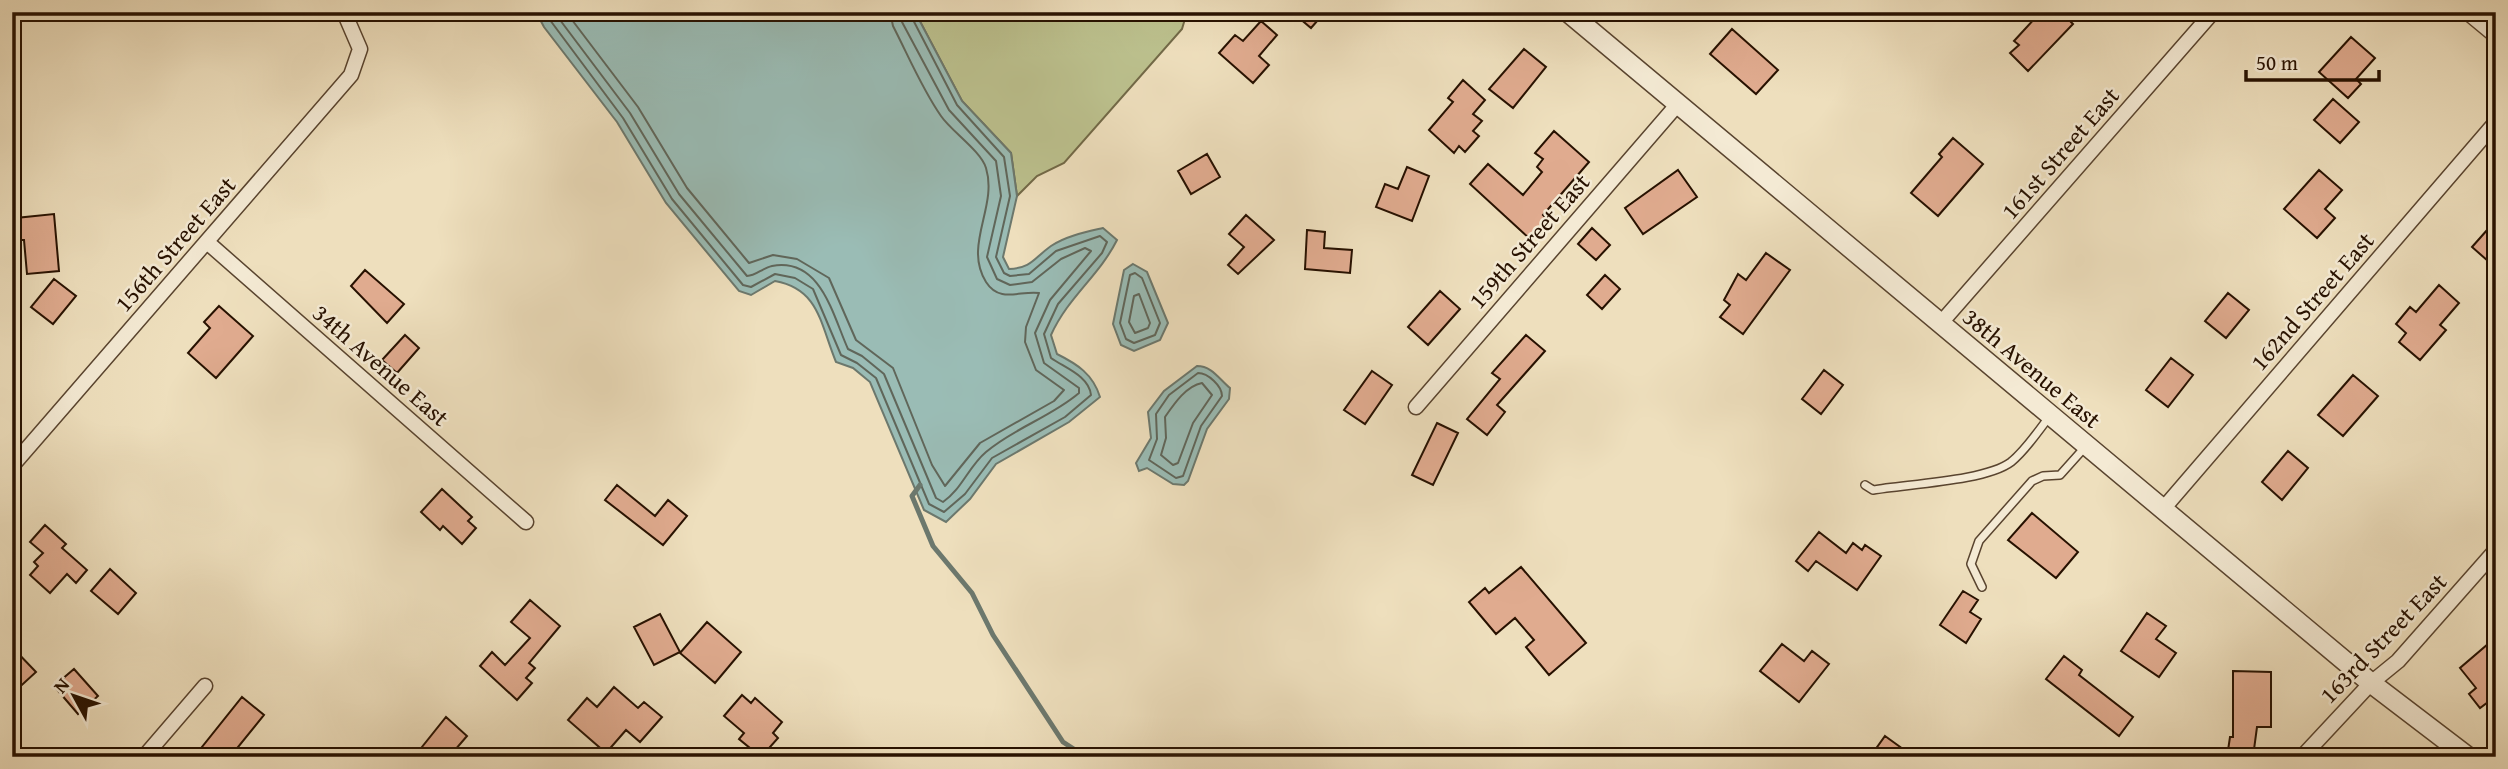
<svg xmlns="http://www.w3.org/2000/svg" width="2508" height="769" font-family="'Gentium Book Plus',serif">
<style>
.green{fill:#bcc18e;stroke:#726947;stroke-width:2}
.water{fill:#9abcb5;stroke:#6c786d;stroke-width:2}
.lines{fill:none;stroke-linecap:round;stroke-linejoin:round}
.shore{stroke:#60665a;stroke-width:2}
.stream{stroke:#6c786d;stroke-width:5}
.building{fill:#e0ab8f;stroke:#271100;stroke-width:2}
.service-casing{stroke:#59442f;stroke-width:10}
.minor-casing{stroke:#59442f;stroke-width:17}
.tertiary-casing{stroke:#59442f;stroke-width:22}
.service{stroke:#f4ead4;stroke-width:7}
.minor{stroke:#f4ead4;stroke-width:14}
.tertiary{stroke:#f4ead4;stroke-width:19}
.labels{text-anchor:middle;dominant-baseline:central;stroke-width:5;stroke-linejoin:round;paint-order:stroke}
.street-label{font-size:24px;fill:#271100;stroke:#f4ead4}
</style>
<rect width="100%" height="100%" fill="#eedfbd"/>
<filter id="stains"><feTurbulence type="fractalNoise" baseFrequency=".00286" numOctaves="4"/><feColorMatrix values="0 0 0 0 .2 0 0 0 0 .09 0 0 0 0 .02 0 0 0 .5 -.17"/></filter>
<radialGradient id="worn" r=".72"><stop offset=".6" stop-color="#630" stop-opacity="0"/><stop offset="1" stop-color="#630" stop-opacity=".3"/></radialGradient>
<!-- green -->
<path class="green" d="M915 12H1187L1182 29 1064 163 1037 176 1017 196 1011 153 962 101Z"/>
<!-- water -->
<path class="water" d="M536 12H915L962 101 1011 153 1017 196 1003 257 1009 269C1032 268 1034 258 1051 246 1066 236 1086 232 1103 228L1117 240C1099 276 1068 297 1051 335L1057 354C1077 364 1093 374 1100 397L1069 422 996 464 970 499 946 522 924 510 870 382 853 368 836 362C820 323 819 289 775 281L751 295 739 291 666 203 617 122 544 27Z
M1133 264 1147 272 1168 323 1160 340 1134 351 1121 345 1113 324 1124 270Z
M1197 366C1212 366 1219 379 1230 388L1229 399 1207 429 1188 481 1184 485 1173 484 1147 468 1139 471 1136 463 1151 438 1148 412 1164 391Z"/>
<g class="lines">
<!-- shore -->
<path class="shore" d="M544 12 623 118 672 199 743 285 751 287 775 274 795 278 813 289 841 355 857 363 876 378 929 504 944 512 965 494 992 458 1065 417 1091 395C1089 376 1065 368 1051 358L1044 334 1058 304 1102 253 1107 242 1100 236 1056 251 1029 274 1010 276 1004 273 996 257 1010 196 1004 157 957 105 909 12
M554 12 630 113 679 194 747 276C756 276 762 268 772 266 821 257 833 316 848 349L862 356 884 374 936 498 943 502C962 489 969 466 986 452 1014 428 1051 417 1079 393V388L1044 363 1035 333 1050 300 1091 251 1085 248 1061 259 1032 282 1010 285 997 279 987 257 1001 196 996 161 949 110 902 22 901 12
M566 12 638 107 687 188 749 263 773 255 797 259 829 278 856 340 893 368 932 465 945 486 980 443 1054 401 1064 390 1036 370 1025 342 1026 327 1039 293C1021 290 1000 304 986 282 963 245 998 207 986 168 981 151 951 131 941 116 922 89 908 55 893 26L890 12
M1135 273 1142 278 1160 323 1155 335 1134 343 1126 339 1120 323 1130 275Z
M1139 294 1150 323 1148 328 1135 333 1129 322 1134 296Z
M1198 373C1208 373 1222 386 1222 396L1201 426 1183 476 1176 478 1149 460 1157 439 1156 414 1169 395Z
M1202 383 1212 395 1193 423 1178 463 1173 465 1161 455 1166 438 1165 417C1174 404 1186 386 1202 383Z"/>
<!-- stream -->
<path class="stream" d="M920 485 912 496 933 546 972 593 993 635 1063 742 1086 757"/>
</g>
<!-- building -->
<path class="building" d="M1292 12H1325L1311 28Z
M2049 12H2061L2073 24 2028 71 2010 53 2019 45 2014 41 2037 16 2041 20Z
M1261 21 1277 35 1259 56 1269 65 1253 83 1219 53 1235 35 1243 41Z
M1732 29 1778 70 1756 94 1710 54Z
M2351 37 2375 58 2356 79 2361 84 2348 98 2319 72Z
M1524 49 1546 67 1513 108 1489 89Z
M1463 80 1485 100 1473 114 1482 121 1473 131 1479 136 1465 152 1459 146 1454 153 1429 130 1453 102 1448 98Z
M2333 99 2359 122 2340 143 2314 120Z
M1554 131 1589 162 1543 215 1547 219 1530 239 1470 184 1488 164 1523 195 1542 172 1537 167 1543 159 1535 153Z
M1953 138 1983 164 1938 216 1911 193 1942 157 1939 154Z
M1207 154 1220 177 1191 194 1178 171Z
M1407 167 1429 176 1412 221 1376 207 1385 184 1398 189Z
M1678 170 1697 197 1643 234 1625 208Z
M2319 170 2342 190 2325 209 2335 218 2317 238 2284 209Z
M54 214 59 271 27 274 24 240H18L16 218Z
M1246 215 1274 240 1238 274 1228 265 1244 247 1229 234Z
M2496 220V268L2472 247Z
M1592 228 1610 245 1596 260 1578 244Z
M1307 230 1325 232 1324 248 1352 250 1350 273 1305 269Z
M1766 253 1790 270 1743 334 1720 317 1730 305 1724 300 1738 274 1746 280Z
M365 270 404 304 387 323 351 286Z
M1605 275 1620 289 1602 309 1587 295Z
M54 279 76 296 53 324 31 307Z
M2439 285 2459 303 2440 325 2446 330 2420 360 2399 342 2406 333 2396 324 2410 307 2416 312Z
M1440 291 1460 309 1428 345 1408 327Z
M2228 293 2249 310 2226 338 2205 321Z
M219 306 253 336 216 378 188 353 210 328 204 322Z
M405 335 419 348 397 373 382 360Z
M1526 335 1545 351 1497 405 1505 412 1487 435 1467 419 1500 379 1492 373Z
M2171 358 2193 375 2168 407 2146 390Z
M1824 370 1843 385 1821 414 1802 399Z
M1372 371 1392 385 1365 424 1344 410Z
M2353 375 2378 396 2343 436 2318 415Z
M1437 423 1458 433 1433 485 1412 475Z
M2288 451 2308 468 2282 500 2262 482Z
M617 485 655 516 668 500 687 516 663 545 605 500Z
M442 489 472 517 468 521 476 528 462 544 443 526 440 530 421 512Z
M2032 513 2078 552 2056 578 2008 540Z
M45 525 66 544 62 548 87 570 76 583 67 574 50 593 30 575 38 566 34 562 43 553 30 542Z
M1819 532 1846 553 1853 543 1862 550 1865 545 1881 556 1857 590 1816 561 1808 571 1796 561Z
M1521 567 1586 643 1549 675 1526 647 1534 640 1515 618 1496 634 1469 602 1485 588 1489 593Z
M110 569 136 593 118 614 91 591Z
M1963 591 1978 600 1970 612 1981 619 1966 643 1940 625Z
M530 600 560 626 529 663 535 668 526 678 532 683 517 700 480 666 492 652 505 665 530 638 511 622Z
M2147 613 2166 626 2156 639 2176 653 2159 677 2121 651Z
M660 614 680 652 654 665 634 627Z
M707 622 741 652 715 683 680 653Z
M1782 644 1804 661 1812 651 1829 664 1799 702 1760 671Z
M2488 644 2496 654V696L2480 708 2469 694 2476 688 2460 668Z
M12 647 36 672 12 694Z
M2064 656 2082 670 2079 675 2133 717 2119 736 2046 679Z
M74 669 98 696 78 714 54 686Z
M2233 671 2271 672V727H2257L2253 757H2227L2230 737H2233Z
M614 687 638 708 644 702 662 717 640 742 626 730 606 753 568 720 587 698 597 707Z
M742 695 751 703 755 698 782 722 773 733 778 738 761 757 739 739 744 733 724 716Z
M242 697 264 715 230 757H194Z
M446 717 467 736 449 757H414Z
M1885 736 1914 757H1870Z"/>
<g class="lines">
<defs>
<path id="service" d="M1865 485 1873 490C1907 484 1986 481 2011 462 2026 450 2038 431 2050 416
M1982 587 1971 564 1979 541 2032 481 2043 476 2060 475 2086 446"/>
<path id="minor" d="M2467 12 2496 36
M207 242 526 522
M1940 324 2213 12
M1416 407 1677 105
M12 466 351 75 360 49 344 12
M2163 509 2496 122
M144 757 205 686
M2302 757 2371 683 2398 661 2496 550"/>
<path id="tertiary" d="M1568 12 2371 683 2468 757"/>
</defs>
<!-- service casing -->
<use href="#service" class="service-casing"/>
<!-- minor casing -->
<use href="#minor" class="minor-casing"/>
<!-- tertiary casing -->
<use href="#tertiary" class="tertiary-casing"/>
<!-- service -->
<use href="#service" class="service"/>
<!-- minor -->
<use href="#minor" class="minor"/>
<!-- tertiary -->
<use href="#tertiary" class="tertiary"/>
</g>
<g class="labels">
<!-- street labels -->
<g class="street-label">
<text transform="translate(2060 153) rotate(-49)">161st Street East</text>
<text transform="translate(1529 241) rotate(-49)">159th Street East</text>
<text transform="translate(175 244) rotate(-49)">156th Street East</text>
<text transform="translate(2312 301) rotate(-49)">162nd Street East</text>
<text transform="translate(381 365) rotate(41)">34th Avenue East</text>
<text transform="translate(2032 368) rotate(40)">38th Avenue East</text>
<text transform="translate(2383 638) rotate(-46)">163rd Street East</text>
</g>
</g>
<!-- margin -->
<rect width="2508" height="769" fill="none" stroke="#eedfbd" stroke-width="42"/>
<rect x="14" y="14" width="2480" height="741" fill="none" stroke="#271100" stroke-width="3.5"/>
<rect x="21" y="21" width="2466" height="727" fill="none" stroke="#271100" stroke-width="2"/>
<!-- north arrow -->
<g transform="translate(74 696) rotate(310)" stroke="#f4ead4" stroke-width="5" paint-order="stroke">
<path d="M0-5L12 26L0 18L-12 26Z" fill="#271100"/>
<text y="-10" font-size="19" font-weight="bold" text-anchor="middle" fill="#271100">N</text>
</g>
<!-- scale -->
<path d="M2246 70v10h133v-10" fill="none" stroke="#271100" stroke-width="3.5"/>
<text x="2256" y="70" font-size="21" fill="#271100" stroke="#f4ead4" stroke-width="5" paint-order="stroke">50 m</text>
<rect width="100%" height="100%" filter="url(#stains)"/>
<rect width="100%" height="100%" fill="url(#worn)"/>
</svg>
